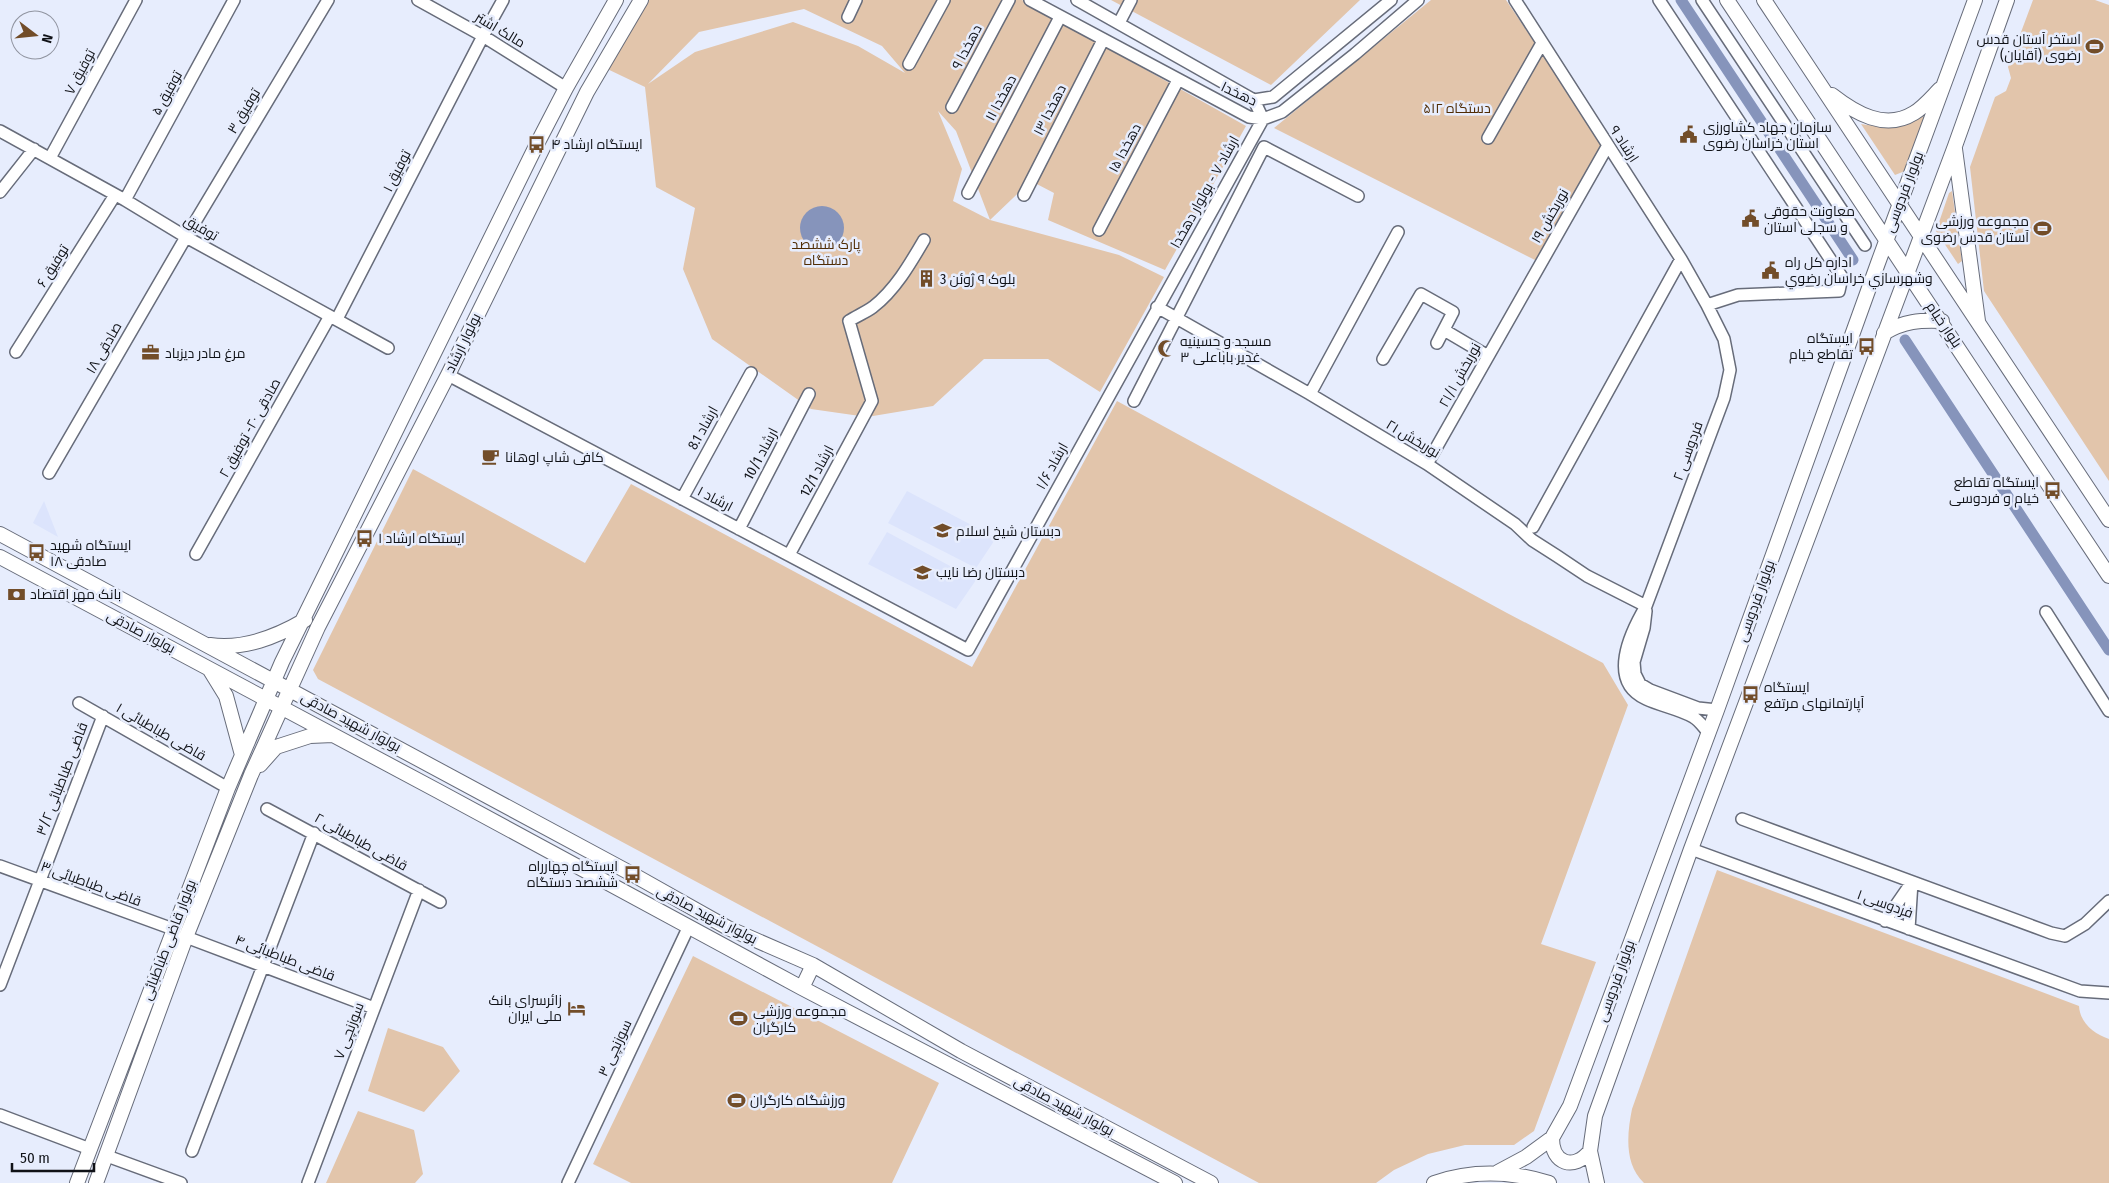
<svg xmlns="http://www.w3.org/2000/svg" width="2109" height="1183" font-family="'Fira Sans Condensed',Cairo,sans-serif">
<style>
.built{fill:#dce4fc}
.green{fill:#e2c5ab;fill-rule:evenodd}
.water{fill:#8694bb}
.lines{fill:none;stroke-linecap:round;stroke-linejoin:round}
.canal{stroke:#8694bb;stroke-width:11}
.minor-casing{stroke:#676c7a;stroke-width:14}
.major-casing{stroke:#676c7a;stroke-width:16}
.minor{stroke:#fff;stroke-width:11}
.major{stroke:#fff;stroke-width:14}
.labels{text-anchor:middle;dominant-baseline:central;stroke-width:5;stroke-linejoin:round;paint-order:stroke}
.street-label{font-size:14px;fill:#101217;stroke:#e7edfd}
.poi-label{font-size:14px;fill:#101217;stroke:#e7edfd;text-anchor:start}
.park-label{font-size:14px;fill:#502c04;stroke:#e7edfd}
</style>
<rect width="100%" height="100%" fill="#e7edfd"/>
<!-- built -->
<path class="built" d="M907 491 996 538 976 568 888 523Z
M44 501 58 537 33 523Z
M887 532 976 580 956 609 868 564Z"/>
<!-- green -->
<path class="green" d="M640 0H1022L1246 126 1165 270 1048 220 1054 193 1031 181 990 220 1119 255 1164 277 1100 392 1048 359H984L933 406 867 417 811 409 712 339 683 269 695 208 656 187 645 87 601 66ZM804 9 882 46 905 73 858 46 793 22 695 52 648 84 699 32ZM938 111 956 131 990 220 953 201 962 169Z
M1111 0H1360L1271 85Z
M1431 0H1506L1604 146 1539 262 1274 128Z
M2033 0H2095L2109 5V481L1984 291 1970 167 1995 97 2006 91 2011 78 2008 67Z
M1926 115 1905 171 1895 175 1861 124C1885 128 1905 127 1926 115Z
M1952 191 1962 261 1958 264 1936 231 1949 193Z
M1117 401 1507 613 1603 663 1628 705 1541 944 1596 962 1534 1131 1514 1145H1465L1428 1154 1394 1170 1376 1183H1259L318 679 313 670 413 469 585 563 631 484 972 667Z
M1717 870 2079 1006C2080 1023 2094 1034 2109 1039V1183H1644C1624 1164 1627 1134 1632 1109Z
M693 956 939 1083 892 1183H631L593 1164Z
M388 1028 443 1047 460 1071 424 1112 368 1091Z
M358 1111 414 1130 423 1174 415 1183H326Z"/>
<!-- water -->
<path class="water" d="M800 228a22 22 0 1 1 44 0a22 22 0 1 1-44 0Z"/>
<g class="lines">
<!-- canal -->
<path class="canal" d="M1681 0 1853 260
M1905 340 2109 650"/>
<defs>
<path id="minor" d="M418 0 483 36 566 88
M1030 0 1249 117 1263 119 1282 112 1355 54 1418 0
M1077 0 1254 100 1273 97 1391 0
M1515 0 1681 259 1707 305 1724 339 1730 370 1724 398 1646 606C1630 633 1607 681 1646 699 1661 706 1679 709 1693 717 1699 720 1704 728 1709 733
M1659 0 1842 277 1839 291 1738 295 1707 305
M1702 0 1865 245
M848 17 856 0
M1119 23 1131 0
M909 64 944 0
M952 107 1009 0
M0 131 125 200 186 237 388 348
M1488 138 1542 43
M50 158 136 0
M0 192 34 149
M968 193 1060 17
M1024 195 1103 40
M125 200 234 0
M1099 230 1178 80
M1157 307 1310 394 1427 464 1515 524 1532 540 1557 556 1587 576 1646 606
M337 319 483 36 503 0
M1444 330 1488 356
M16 352 115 195
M1383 359 1421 294 1453 312 1437 343
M448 375 968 650 1263 119 1254 100
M1310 394 1398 232
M1134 401 1264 147 1358 196
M1427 464 1607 147
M49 473 186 237 328 0
M682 499 751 373
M1533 527 1681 259
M739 529 809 394
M196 554 330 316
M789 555 872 401 849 321C857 316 866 312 873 307 895 290 910 264 924 240
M1646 611 1644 628 1634 662 1635 674 1640 684 1650 690 1698 708 1717 710
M2046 612 2109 711
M79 703 228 788
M267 809 440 902
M1742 819 2051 933 2065 936 2085 924 2109 901
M1691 849 2080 991 2109 993
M0 866 173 929
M1885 921 1912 882 1909 929
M186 937 374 1008
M0 985 103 716
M0 1115 90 1149
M192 1151 314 833
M107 1156 181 1183
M308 1183 419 890
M568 1183 689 926"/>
<path id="major" d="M1727 0C1854 192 1983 383 2109 576
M1764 0 2109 520
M1832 95C1855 113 1885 131 1914 113 1924 107 1932 97 1940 89
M1955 149 1978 321
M1884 333C1904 321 1920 320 1942 321
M0 534 632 874 728 928 813 965 961 1051 1211 1183
M0 557 438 791 802 988 1175 1183
M210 645C244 650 276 637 305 620
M210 670 226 696 242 755
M260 765 276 747 310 736 333 735
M802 988 813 965
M1552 1138C1552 1164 1574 1171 1590 1151
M1498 1172 1526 1157 1552 1138 1570 1106 1717 710 1878 263 1975 0
M77 1183 228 788 282 662 537 144 566 88 616 0
M96 1183 186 937 251 775 318 627 448 375 587 92 641 0
M1434 1183C1472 1170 1511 1171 1549 1183
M1597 1183 1590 1151 1595 1116 1691 849 1955 146 2007 0"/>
</defs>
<!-- minor casing -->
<use href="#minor" class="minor-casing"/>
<!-- major casing -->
<use href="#major" class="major-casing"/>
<!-- minor -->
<use href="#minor" class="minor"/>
<!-- major -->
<use href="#major" class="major"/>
</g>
<!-- icons -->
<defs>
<symbol id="stadium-bare" viewBox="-9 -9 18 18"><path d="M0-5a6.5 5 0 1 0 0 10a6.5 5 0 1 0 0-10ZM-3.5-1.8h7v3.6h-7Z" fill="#724d29" stroke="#e7edfd" stroke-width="2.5" paint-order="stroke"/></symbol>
<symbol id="civic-bare" viewBox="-9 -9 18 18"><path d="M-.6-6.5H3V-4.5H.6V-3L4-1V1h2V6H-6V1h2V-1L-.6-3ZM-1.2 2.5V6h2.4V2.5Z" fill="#724d29" stroke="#e7edfd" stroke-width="2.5" paint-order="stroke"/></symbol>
<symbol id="bus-bare" viewBox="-9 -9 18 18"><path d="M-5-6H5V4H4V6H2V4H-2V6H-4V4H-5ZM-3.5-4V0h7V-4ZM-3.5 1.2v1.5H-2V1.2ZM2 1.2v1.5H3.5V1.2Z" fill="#724d29" stroke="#e7edfd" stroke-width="2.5" paint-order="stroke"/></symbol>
<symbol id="building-bare" viewBox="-9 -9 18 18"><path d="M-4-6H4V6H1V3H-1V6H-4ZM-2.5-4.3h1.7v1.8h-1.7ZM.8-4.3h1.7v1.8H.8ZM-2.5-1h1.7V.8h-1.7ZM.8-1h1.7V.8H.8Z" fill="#724d29" stroke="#e7edfd" stroke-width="2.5" paint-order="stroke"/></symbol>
<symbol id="mosque-bare" viewBox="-9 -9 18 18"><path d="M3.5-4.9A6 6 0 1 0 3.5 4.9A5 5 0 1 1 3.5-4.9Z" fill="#724d29" stroke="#e7edfd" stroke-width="2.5" paint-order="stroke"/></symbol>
<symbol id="office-bare" viewBox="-9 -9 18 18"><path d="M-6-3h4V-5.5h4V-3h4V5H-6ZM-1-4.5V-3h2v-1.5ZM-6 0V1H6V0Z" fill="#724d29" stroke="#e7edfd" stroke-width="2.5" paint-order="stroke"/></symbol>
<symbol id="cafe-bare" viewBox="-9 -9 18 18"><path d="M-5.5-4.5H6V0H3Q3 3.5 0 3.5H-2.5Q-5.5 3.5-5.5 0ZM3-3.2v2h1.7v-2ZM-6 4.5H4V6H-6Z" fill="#724d29" stroke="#e7edfd" stroke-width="2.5" paint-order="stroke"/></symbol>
<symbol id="school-bare" viewBox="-9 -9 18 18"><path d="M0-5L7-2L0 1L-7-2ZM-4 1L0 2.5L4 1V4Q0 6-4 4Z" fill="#724d29" stroke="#e7edfd" stroke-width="2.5" paint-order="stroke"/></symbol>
<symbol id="bank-bare" viewBox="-9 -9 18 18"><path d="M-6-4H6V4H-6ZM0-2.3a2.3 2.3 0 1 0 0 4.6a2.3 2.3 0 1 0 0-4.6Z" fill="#724d29" stroke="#e7edfd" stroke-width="2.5" paint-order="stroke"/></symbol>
<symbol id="hotel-bare" viewBox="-9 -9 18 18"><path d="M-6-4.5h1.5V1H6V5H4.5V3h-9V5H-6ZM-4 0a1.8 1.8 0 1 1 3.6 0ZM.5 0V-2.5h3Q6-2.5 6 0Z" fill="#724d29" stroke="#e7edfd" stroke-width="2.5" paint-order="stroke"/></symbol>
</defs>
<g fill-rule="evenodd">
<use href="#stadium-bare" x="2082" y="34" width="25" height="25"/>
<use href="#civic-bare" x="1676" y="122" width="25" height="25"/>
<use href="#bus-bare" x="524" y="132" width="25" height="25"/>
<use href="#civic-bare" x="1738" y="206" width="25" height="25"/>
<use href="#stadium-bare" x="2030" y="216" width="25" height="25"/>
<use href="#civic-bare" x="1758" y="258" width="25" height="25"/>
<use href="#building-bare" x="914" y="266" width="25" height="25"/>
<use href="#bus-bare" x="1854" y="334" width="25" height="25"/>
<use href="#mosque-bare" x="1154" y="336" width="25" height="25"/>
<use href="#office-bare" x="138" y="340" width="25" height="25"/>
<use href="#cafe-bare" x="478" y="444" width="25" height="25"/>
<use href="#bus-bare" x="2040" y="478" width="25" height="25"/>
<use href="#school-bare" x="930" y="518" width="25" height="25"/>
<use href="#bus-bare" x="352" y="526" width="25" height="25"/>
<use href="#bus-bare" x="24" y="540" width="25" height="25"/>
<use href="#school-bare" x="910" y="560" width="25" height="25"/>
<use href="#bank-bare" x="4" y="582" width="25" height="25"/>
<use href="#bus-bare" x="1738" y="682" width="25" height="25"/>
<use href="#bus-bare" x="620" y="862" width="25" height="25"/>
<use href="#hotel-bare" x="564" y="996" width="25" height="25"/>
<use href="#stadium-bare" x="726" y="1006" width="25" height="25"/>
<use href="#stadium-bare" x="724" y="1088" width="25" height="25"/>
</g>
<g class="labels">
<!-- street labels -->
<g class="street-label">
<text transform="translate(500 30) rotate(31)">مالک اشتر</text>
<text transform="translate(967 47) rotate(-62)">دهخدا ۹</text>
<text transform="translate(80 72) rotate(-62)">توفیق ۷</text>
<text transform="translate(167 93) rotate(-61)">توفیق ۵</text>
<text transform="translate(1239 94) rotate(25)">دهخدا</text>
<text transform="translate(1001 98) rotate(-62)">دهخدا ۱۱</text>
<text transform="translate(1050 110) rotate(-63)">دهخدا ۱۳</text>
<text transform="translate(244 111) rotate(-59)">توفیق ۳</text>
<text transform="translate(1624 144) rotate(57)">ارشاد ۹</text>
<text transform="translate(1125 148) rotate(-62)">دهخدا ۱۵</text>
<text transform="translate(397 171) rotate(-63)">توفیق ۱</text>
<text transform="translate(1205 192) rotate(-61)">ارشاد ۷ - بولوار دهخدا</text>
<text transform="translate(1904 192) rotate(-69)">بولوار فردوسی</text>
<text transform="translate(1550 216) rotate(-60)">نوربخش ۱۹</text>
<text transform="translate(201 228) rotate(30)">توفیق</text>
<text transform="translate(53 266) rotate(-58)">توفیق ۶</text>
<text transform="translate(1944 325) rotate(56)">بلوار خیام</text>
<text transform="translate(463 343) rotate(-64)">بولوار ارشاد</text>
<text transform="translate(104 348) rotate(-60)">صادقی ۱۸</text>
<text transform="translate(1460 375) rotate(-61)">نوربخش ۲۱/۱</text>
<text transform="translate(250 428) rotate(-61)">صادقی ۲۰- توفیق ۲</text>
<text transform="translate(703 428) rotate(-61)">ارشاد 8.1</text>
<text transform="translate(1413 439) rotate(31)">نوربخش ۲۱</text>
<text transform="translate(1688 451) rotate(-70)">فردوسی ۲</text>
<text transform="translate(761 454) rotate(-62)">ارشاد 10/1</text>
<text transform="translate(1052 466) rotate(-61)">ارشاد ۱/۶</text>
<text transform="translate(817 471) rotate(-62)">ارشاد 12/1</text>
<text transform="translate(715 499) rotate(28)">ارشاد ۱</text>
<text transform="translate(1756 601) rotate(-70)">بولوار فردوسی</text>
<text transform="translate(141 632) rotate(28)">بولوار صادقی</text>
<text transform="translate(351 722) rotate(28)">بولوار شهید صادقی</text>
<text transform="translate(161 732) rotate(30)">قاضی طباطبائی ۱</text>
<text transform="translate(62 779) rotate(-69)">قاضی طباطبائی ۳/۲</text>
<text transform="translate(361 842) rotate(29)">قاضی طباطبائی ۲</text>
<text transform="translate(91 884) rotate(20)">قاضی طباطبائی ۳</text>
<text transform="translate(1885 904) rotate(20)">فردوسی ۱</text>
<text transform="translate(707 915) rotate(27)">بولوار شهید صادقی</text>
<text transform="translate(169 940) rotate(-69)">بولوار قاضی طباطبائی</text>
<text transform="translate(285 958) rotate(21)">قاضی طباطبائی ۴</text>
<text transform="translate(1616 981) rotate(-70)">بولوار فردوسی</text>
<text transform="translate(349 1031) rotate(-69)">سوزنچی ۷</text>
<text transform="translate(615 1048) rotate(-65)">سوزنچی ۳</text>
<text transform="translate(1064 1106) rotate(28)">بولوار شهید صادقی</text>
</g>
<!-- poi labels -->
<g class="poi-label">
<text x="2081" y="39" text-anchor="end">استخر آستان قدس<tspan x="2081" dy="16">رضوی (آقایان)</tspan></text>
<text x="1703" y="127">سازمان جهاد کشاورزی<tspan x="1703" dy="16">استان خراسان رضوی</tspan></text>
<text x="551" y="144">ایستگاه ارشاد ۴</text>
<text x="1764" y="211">معاونت حقوقی<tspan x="1764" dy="16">و سجلی استان</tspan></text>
<text x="2029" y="221" text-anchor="end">مجموعه ورزشی<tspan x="2029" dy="16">آستان قدس رضوی</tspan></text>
<text x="1785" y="262">اداره كل راه<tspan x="1785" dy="16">وشهرسازي خراسان رضوي</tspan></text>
<text x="940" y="279">بلوک ۹ ژوئن 3</text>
<text x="1853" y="338" text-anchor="end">ایستگاه<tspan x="1853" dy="16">تقاطع خیام</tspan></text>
<text x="1180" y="341">مسجد و حسینیه<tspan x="1180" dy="16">غدیر باباعلی ۳</tspan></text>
<text x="165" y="353">مرغ مادر دیزباد</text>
<text x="505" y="457">کافی شاپ اوهانا</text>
<text x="2039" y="482" text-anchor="end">ایستگاه تقاطع<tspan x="2039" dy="16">خیام و فردوسی</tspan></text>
<text x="956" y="531">دبستان شیخ اسلام</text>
<text x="378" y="538">ایستگاه ارشاد ۱</text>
<text x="50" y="545">ایستگاه شهید<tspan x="50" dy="16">صادقی ۱۸</tspan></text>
<text x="936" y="572">دبستان رضا نایب</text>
<text x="30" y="594">بانک مهر اقتصاد</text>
<text x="1764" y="687">ایستگاه<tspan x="1764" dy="16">آپارتمانهای مرتفع</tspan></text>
<text x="618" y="866" text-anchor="end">ایستگاه چهارراه<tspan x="618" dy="16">ششصد دستگاه</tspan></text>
<text x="562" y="1000" text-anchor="end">زائرسرای بانک<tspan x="562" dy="16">ملی ایران</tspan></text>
<text x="753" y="1011">مجموعه ورزشی<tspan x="753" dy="16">کارگران</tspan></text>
<text x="750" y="1100">ورزشگاه کارگران</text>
</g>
<!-- park labels -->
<g class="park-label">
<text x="1457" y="108">۵۱۲ دستگاه</text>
<text x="826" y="244">پارک‌ ششصد<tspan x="826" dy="16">دستگاه</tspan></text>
</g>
</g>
<!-- north arrow -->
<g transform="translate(35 35) rotate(106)"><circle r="24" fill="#e7edfd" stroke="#9195a1"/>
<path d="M0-4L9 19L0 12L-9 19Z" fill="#724d29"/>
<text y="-8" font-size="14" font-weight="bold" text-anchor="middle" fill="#101217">N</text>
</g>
<!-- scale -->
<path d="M12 1163v8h82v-8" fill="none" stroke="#101217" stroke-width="2.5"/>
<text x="20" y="1163" font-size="15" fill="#101217" stroke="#e7edfd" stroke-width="4" paint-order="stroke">50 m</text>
</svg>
